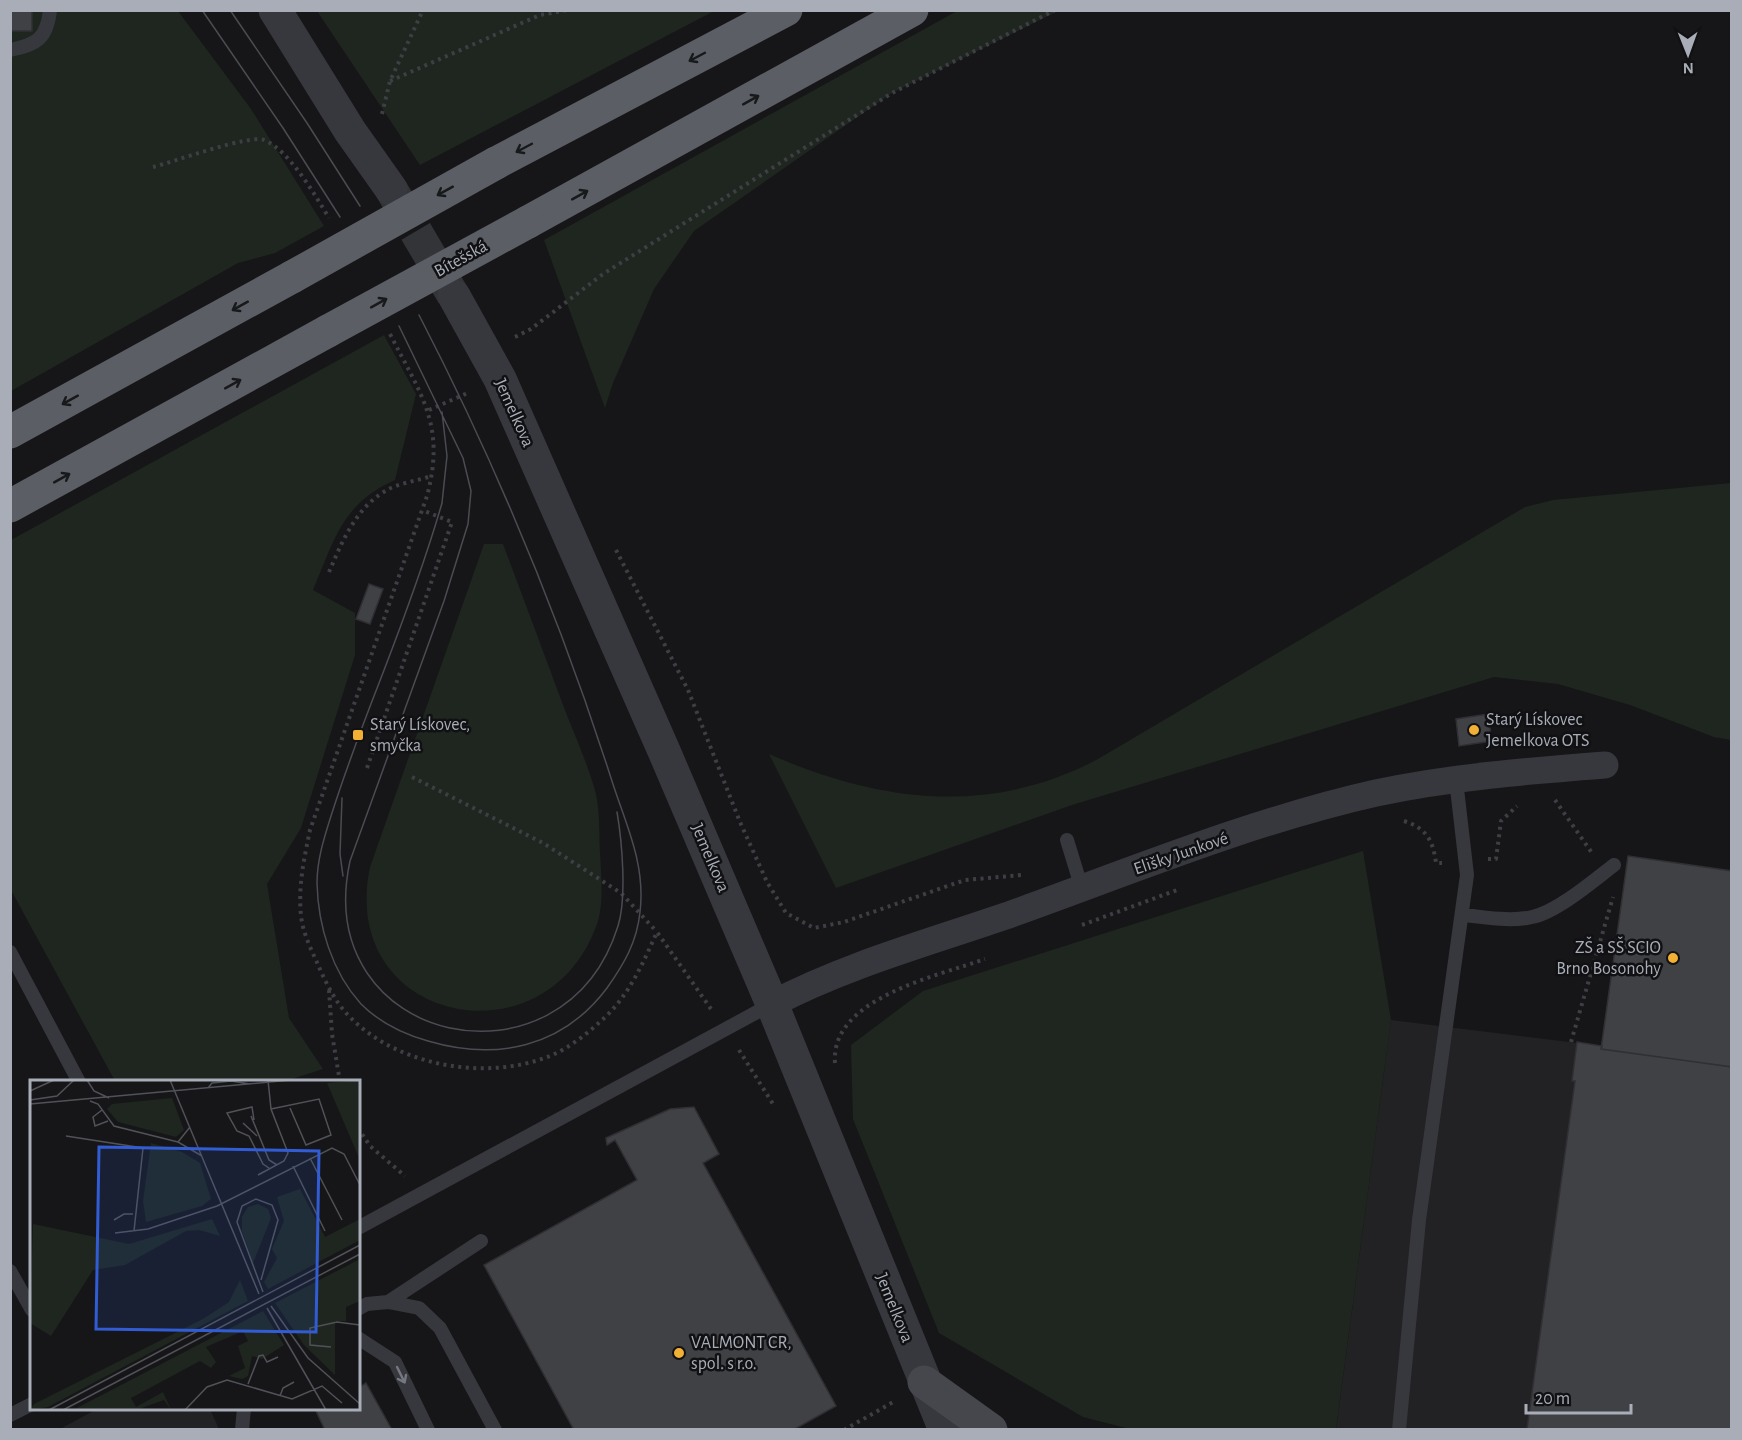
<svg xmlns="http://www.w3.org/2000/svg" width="1742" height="1440" font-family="'Alegreya Sans',sans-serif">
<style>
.built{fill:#222225}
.green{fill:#1e261f}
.building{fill:#404145;stroke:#303034;stroke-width:1.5}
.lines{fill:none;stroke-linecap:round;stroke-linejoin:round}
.tertiary-tunnel{stroke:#333438;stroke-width:33;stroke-dasharray:33 16;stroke-linecap:butt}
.path{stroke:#3d3f44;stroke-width:4;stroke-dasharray:3 4.5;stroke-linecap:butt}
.service{stroke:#37383d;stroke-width:14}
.minor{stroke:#37383d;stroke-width:27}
.tertiary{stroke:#37383d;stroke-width:33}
.secondary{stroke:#45474d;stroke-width:33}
.trunk{stroke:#5b5e65;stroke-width:33}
.tram{stroke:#4a4c52;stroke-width:1.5}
.trunk-bridge{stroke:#5b5e65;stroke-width:33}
.oneway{stroke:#18191b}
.oneway2{stroke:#757881}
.poi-dot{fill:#f2b134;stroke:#111113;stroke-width:2}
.labels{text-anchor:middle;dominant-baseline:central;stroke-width:5;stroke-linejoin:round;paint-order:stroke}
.street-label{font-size:18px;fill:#a8adb8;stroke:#111113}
.poi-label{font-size:18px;fill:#a8adb8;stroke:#111113;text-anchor:start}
.inset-road{fill:none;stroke:#505258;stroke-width:1.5}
.view{fill:#325cd3;fill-opacity:0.15;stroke:#325cd3;stroke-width:3}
.inset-edge{fill:none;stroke:#a8adb8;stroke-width:3}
</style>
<rect width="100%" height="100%" fill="#161618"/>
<!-- built -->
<path class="built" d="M1391 1020 1602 1046 1731 1429 1336 1430Z
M99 1408 210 1409 219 1429H60Z"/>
<!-- green -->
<path class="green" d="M11 11H178L251 109 324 226 275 253 238 263 11 391Z
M317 11H714L420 165Z
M957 11H1058L892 93 694 231 654 289 613 383 605 408 544 240Z
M384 335 416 394 395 480C342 503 334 541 313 590L355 613V655L301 828 267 884 289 1018 323 1069 286 1081H115L11 890V540Z
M1731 483V740L1714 737 1630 705 1558 684 1494 677 1072 805 836 888 769 754C879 802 988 817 1098 759L1525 507 1553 500Z
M484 544H503C523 597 543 651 563 705 574 734 588 764 596 794 600 813 599 834 600 853 601 873 604 901 598 921 550 1067 337 1025 370 867Z
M1363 851 1391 1020 1336 1429H1130L1083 1417 939 1333 853 1119 851 1045 923 991Z"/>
<!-- building -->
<path class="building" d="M10 10H32V31H10Z
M369 584 383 589 370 624 356 619Z
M1488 714 1492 741 1459 746 1456 719Z
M1628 856 1732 871V1067L1601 1049Z
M1577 1042 1602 1046 1601 1049 1732 1067V1430L1527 1429 1575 1081H1572Z
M694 1107 719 1154 703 1163 836 1406 793 1430H574L484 1265 637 1180 615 1140 607 1145 606 1138 670 1109Z
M366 1383 392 1430H325L316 1411 321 1408H358V1388Z"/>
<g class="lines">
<!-- tertiary-tunnel -->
<path class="tertiary-tunnel" d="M391 189 453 295"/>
<!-- path -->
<path class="path" d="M390 81 540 15 568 10
M382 114 390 81 423 10
M153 167C173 162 250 134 264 140 289 150 315 195 329 218
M390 334C421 395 446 425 427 496L310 830C304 859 298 886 301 916 303 934 312 951 319 967 326 983 335 1001 347 1014 395 1066 485 1082 550 1056 569 1048 587 1034 602 1020 629 996 643 963 657 932L711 1009
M515 337 531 329 603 274 892 93 1055 10
M429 410 470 392
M616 550 688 690 740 822 767 882 786 913 814 928 844 922 965 880 1022 875
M329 572C342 542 356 507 387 490 399 483 417 481 431 476
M367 768 452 522 422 510
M412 777 543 843 621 893 657 932
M1555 800 1592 853
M1404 821C1426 828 1433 840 1436 863H1442
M1488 859H1496L1501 821 1517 806
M1082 925 1177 890
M329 990 332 1034 340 1082
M1571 1042 1613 897
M739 1050 773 1104
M835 1063C830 998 938 976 985 959
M358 1128 370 1146 405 1176
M844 1430 895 1401"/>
<!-- service -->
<path class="service" d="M10 50C36 45 47 39 50 10
M1067 840 1082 889
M1462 915C1485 917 1510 922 1532 917 1557 912 1593 881 1614 865
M10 952 79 1082
M358 1228 772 1004
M10 1271 32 1310
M388 1302 419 1308 440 1328 495 1430
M358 1309 367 1304 388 1302 481 1241
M358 1338 395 1362 428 1430
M10 1415 32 1404
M242 1430 244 1408
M1399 1430 1419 1220 1467 875 1456 780"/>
<!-- minor -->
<path class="minor" d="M772 1004C848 964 934 941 1014 913 1131 871 1255 820 1376 793 1451 777 1528 771 1605 765"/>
<!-- tertiary -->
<path class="tertiary" d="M275 10 350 131 391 189
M454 296 500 379 664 751 772 1004 945 1430"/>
<!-- secondary -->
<path class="secondary" d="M924 1382 991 1430"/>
<!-- trunk -->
<path class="trunk" d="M496 163 786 10
M528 222 912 10
M10 432 292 277
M10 506 328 331"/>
<!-- tram -->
<path class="tram" d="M202 10 283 128 340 217
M230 10 307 123 360 206
M419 315C496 464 560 619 611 778 625 823 646 863 640 912 637 942 624 964 607 988 562 1048 496 1061 428 1041 403 1034 380 1023 361 1004 332 972 318 926 317 883 317 860 324 838 331 816 346 769 363 724 381 678 403 621 425 562 442 503L447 456 442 412
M399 326 463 458 471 491 468 524 444 601 350 861C310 1046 564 1099 618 926 627 898 622 841 617 812
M342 798 340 854 343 876"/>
<!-- trunk-bridge -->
<path class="trunk-bridge" d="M292 277 496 163
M328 331 528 222"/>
</g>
<!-- one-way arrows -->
<defs><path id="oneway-shaft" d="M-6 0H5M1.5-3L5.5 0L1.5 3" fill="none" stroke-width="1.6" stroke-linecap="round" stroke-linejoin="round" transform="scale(1.5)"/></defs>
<g class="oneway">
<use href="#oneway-shaft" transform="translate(697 57) rotate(152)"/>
<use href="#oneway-shaft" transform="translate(751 100) rotate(-29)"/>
<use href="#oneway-shaft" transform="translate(524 148) rotate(152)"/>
<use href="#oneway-shaft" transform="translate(445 191) rotate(151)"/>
<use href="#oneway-shaft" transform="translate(580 195) rotate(-29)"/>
<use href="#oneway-shaft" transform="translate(379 303) rotate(-29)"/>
<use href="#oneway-shaft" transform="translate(240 306) rotate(151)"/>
<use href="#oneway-shaft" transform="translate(233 384) rotate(-29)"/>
<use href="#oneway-shaft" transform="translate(70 400) rotate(151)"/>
<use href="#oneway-shaft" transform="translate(62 478) rotate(-29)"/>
</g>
<use class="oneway2" href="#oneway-shaft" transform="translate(401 1375) rotate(64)"/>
<!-- markers -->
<g class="poi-dot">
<circle cx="1474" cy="730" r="6"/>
<rect x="352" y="729" width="12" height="12" rx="3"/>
<circle cx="1673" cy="958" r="6"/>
<circle cx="679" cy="1353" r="6"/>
</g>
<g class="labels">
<!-- street labels -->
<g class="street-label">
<text transform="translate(461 259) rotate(-29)">Bítešská</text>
<text transform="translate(514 413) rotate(66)">Jemelkova</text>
<text transform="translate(1181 854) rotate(-19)">Elišky Junkové</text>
<text transform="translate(710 858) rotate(67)">Jemelkova</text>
<text transform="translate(894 1308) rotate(68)">Jemelkova</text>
</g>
<!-- poi labels -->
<g class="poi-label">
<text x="1486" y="720">Starý Lískovec<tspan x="1486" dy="21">Jemelkova OTS</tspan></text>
<text x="370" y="725">Starý Lískovec,<tspan x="370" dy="21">smyčka</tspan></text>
<text x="1661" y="948" text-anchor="end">ZŠ a SŠ SCIO<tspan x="1661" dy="21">Brno Bosonohy</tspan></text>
<text x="691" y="1343">VALMONT CR,<tspan x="691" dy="21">spol. s r.o.</tspan></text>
</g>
</g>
<!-- overview -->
<g transform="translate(30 1080)">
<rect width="330" height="330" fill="#161618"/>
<path d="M330 0V80L297 3ZM142 18 154 50 146 57 88 42 77 29 82 24ZM121 63 152 72 170 83 181 119 172 126 116 142 113 121ZM270 109 295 157 330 139V160L238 209 234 202 247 178 242 169 254 141 247 117ZM228 124 238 129 241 138 223 183 212 151V137L218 127ZM182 139 190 156 169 150 156 151 95 185 63 190 21 256 0 243 3 144 99 164ZM330 179V221L316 227V241H305V295L274 265 245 223ZM210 200 218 221 18 327 0 330 4 324 173 239 199 222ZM233 231 254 265 232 279 222 276 218 296 212 299 199 296 215 288 208 266 218 261 213 251 176 267 186 282 181 288 170 281 101 318 106 327 133 312 141 330 134 320 106 330H43Z" fill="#1e261f"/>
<path class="inset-road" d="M57 0 64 11 79 18M140 0 229 214M178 8 182 3 201 1 220 4M0 11 24 0M0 20 27 16 44 0M60 21 68 24 84 46 148 62 172 76M0 24 261 0M241 29 289 19 301 55 276 65 260 28M72 30 63 37 65 46 78 41M221 36 239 80 247 85M224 40 222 27 197 33 207 51 219 56 233 84 239 88M213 43 227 56M36 56 113 68 104 151M148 62 160 47M280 78 312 140M263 86 295 151M228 95 254 81 258 73 241 29 238 0M84 140 94 134H103M85 153 118 149 187 126 302 68 314 74 330 105M231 200 248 140 242 125 226 119 212 126 207 142 233 212M241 226 278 278 330 324M237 228 296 330M301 267 280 265V248L307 242 330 245M218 304 229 276 233 275 237 282 248 277M250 316 253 308 264 302M19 330 330 165M33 330 330 174M155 330 177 307 197 300 262 319 292 306 312 323"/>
<path class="view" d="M69 67 289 71 286 252 66 249Z"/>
<rect width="330" height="330" class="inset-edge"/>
</g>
<!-- border -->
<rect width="1742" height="1440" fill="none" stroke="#a8adb8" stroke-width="24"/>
<!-- north arrow -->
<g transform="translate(1688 54) rotate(179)" stroke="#111113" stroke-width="4.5" paint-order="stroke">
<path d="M0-4.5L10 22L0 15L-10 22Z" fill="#a8adb8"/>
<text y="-9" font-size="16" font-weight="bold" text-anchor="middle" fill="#a8adb8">N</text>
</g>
<!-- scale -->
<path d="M1526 1404v9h105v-9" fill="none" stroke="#a8adb8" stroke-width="3"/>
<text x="1535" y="1404" font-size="18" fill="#a8adb8" stroke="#111113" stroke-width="4.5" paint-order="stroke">20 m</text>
</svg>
